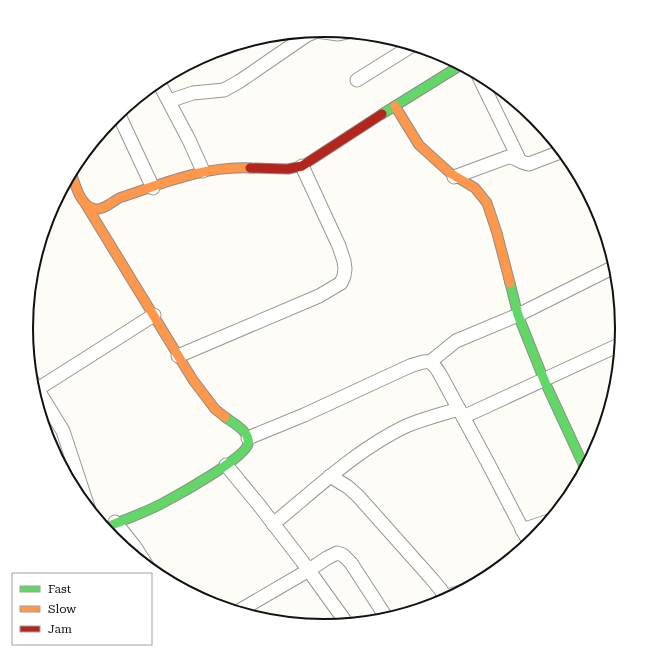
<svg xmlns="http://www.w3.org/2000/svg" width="649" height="657" viewBox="0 0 649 657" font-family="'Roboto Serif',serif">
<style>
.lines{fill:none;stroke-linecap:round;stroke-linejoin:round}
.street-casing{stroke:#979795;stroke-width:15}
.fast-casing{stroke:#8e8d8b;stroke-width:11}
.slow-casing{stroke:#8e8d8b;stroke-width:11}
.jam-casing{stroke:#8e8d8b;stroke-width:11}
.street{stroke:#fffffe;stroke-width:13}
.fast{stroke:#63d668;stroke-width:9}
.slow{stroke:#ff974d;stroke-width:9}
.jam{stroke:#b3261e;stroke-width:9}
.rim{fill:none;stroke:#111;stroke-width:2}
</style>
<rect width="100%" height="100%" fill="#fdfcf7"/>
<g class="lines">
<g class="street-casing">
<g id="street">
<polyline points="477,73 520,161"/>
<polyline points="357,80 413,45"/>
<polyline points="158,81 189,140 203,171"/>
<polyline points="169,101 193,93 224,90 240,81 307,35 317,31 338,34 348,32"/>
<polyline points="118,113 153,188"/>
<path d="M454 177 508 157C517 157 520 163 529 164L563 151"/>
<polyline points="178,356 319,296 341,283 344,276 345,269 344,261 339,246 302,166"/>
<polyline points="430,362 456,341 518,315 616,266"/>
<polyline points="31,379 63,431 89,510"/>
<polyline points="33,392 154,315"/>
<polyline points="463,417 621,344"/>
<path d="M248 438 304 415 410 366C428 360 431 358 441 376L488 463 530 544"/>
<polyline points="226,465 259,505 302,561 348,625"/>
<polyline points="330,476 348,487 358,496 431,578 441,590 446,600"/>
<polyline points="115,522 135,547 149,569"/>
<path d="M273 524C316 489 356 450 406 426 423 419 441 414 459 409"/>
<polyline points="522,530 552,520"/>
<polyline points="445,597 466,590"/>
<polyline points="237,612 309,570 327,558 337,553 343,555 351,563 388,620"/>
</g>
</g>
<g class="fast-casing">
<g id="fast">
<polyline points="382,114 461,65"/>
<polyline points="510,283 518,315 544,380 583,464 584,473"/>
<path d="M104 528C124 520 144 513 163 503 178 495 245 458 248 444 251 432 233 423 225 417"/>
</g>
</g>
<g class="slow-casing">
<g id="slow">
<polyline points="395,106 419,145 450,173 475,188 487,203 497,233 510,283"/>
<path d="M71 172C75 183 79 203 92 208 102 213 113 200 122 197 164 183 205 166 250 168"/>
<polyline points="86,205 193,380 215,409 225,417"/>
</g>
</g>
<g class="jam-casing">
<polyline id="jam" points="250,168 288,169 302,166 382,114"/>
</g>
<use href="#street" class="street"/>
<use href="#fast" class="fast"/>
<use href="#slow" class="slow"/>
<use href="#jam" class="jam"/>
</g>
<path d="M0 0H649V657H0ZM33 328a291 291 0 1 1 582 0a291 291 0 1 1-582 0Z" fill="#fff" fill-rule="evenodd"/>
<path class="rim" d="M33 328a291 291 0 1 1 582 0a291 291 0 1 1-582 0Z"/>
<rect x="12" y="573" width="140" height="72" fill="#ffffff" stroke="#a0a0a0"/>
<rect x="20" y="586" width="20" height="6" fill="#63d668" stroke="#a0a0a0"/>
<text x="48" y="593" font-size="12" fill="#111111">Fast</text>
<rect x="20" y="606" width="20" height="6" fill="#ff974d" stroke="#a0a0a0"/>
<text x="48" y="613" font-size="12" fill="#111111">Slow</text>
<rect x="20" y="626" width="20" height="6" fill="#b3261e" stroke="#a0a0a0"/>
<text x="48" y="633" font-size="12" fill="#111111">Jam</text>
</svg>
